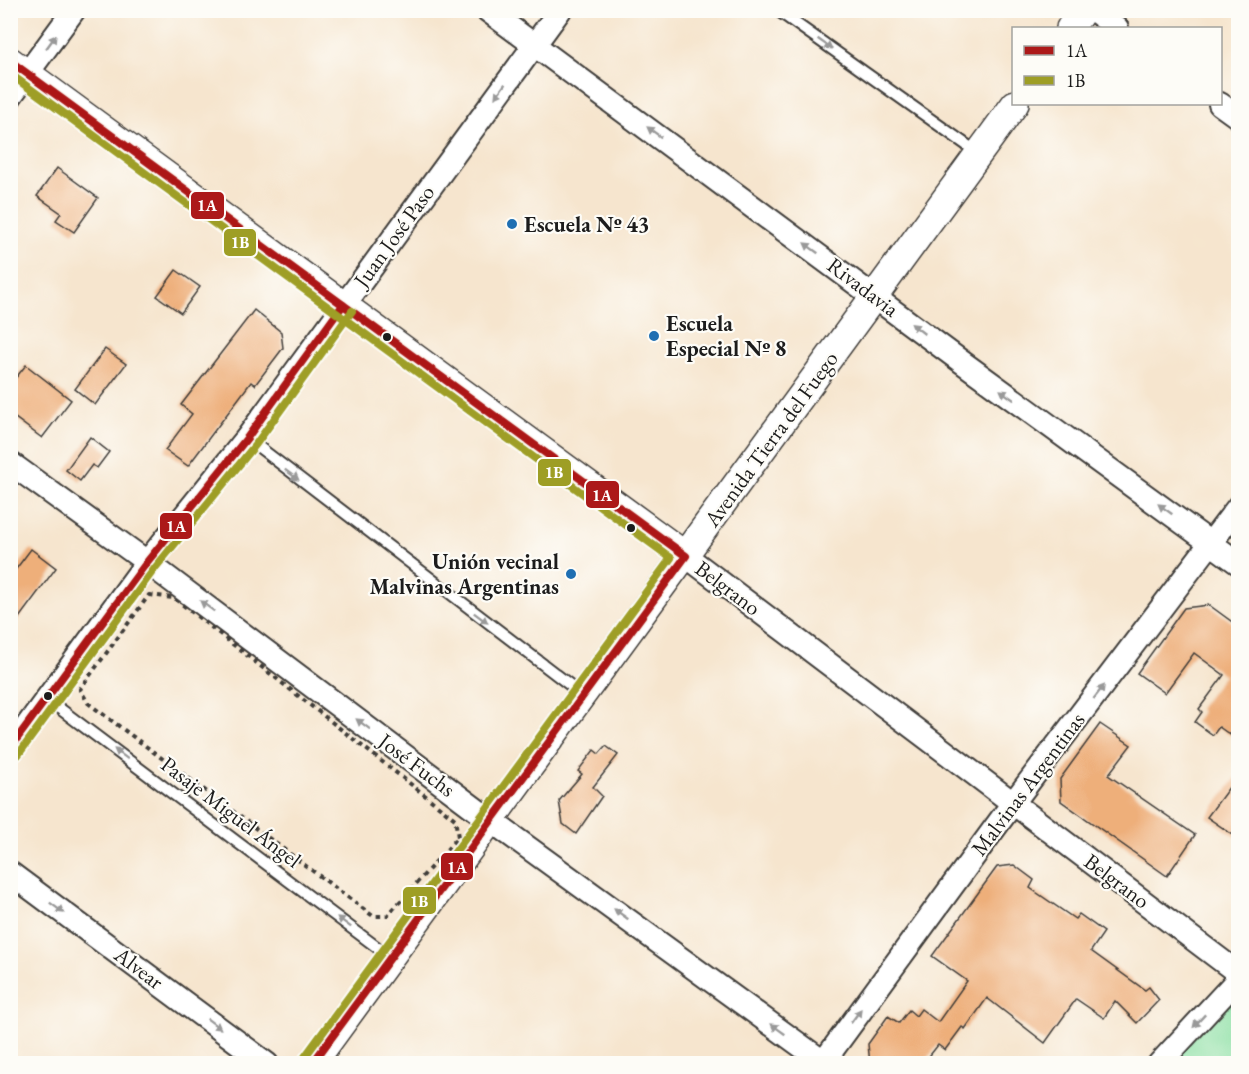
<svg xmlns="http://www.w3.org/2000/svg" width="1249" height="1074" viewBox="0 0 1249 1074" font-family="'EB Garamond',serif">
<style>
.green{fill:#88dfa2;stroke:#527e5f;stroke-width:1.5}
.building{fill:#eeaf7a}
.lines{fill:none;stroke-linecap:round;stroke-linejoin:round}
.service-casing{stroke:#3d3a37;stroke-width:14}
.minor-casing{stroke:#3d3a37;stroke-width:26}
.tertiary-casing{stroke:#3d3a37;stroke-width:30}
.path{stroke:#3d3a37;stroke-width:4;stroke-dasharray:4.5 4.5;stroke-linecap:butt}
.service{stroke:#fff;stroke-width:10}
.minor{stroke:#fff;stroke-width:22}
.tertiary{stroke:#fff;stroke-width:27}
.bus-1-casing{stroke:#fdfcf7;stroke-width:12}
.bus-2-casing{stroke:#fdfcf7;stroke-width:12}
.bus-1{stroke:#ac1919;stroke-width:8}
.bus-2{stroke:#9e9e25;stroke-width:8}
.oneway{fill:#999}
.poi-dot{fill:#1f6fb2;stroke:#fdfcf7;stroke-width:2}
.bus-dot{fill:#1c1c1c;stroke:#fdfcf7;stroke-width:2}
.labels{text-anchor:middle;dominant-baseline:central;stroke-width:4.5;stroke-linejoin:round;paint-order:stroke}
.poi-label{font-size:22px;font-weight:bold;fill:#1c1c1c;stroke:#fdfcf7;text-anchor:start}
.street-label{font-size:22px;fill:#1c1c1c;stroke:#fdfcf7}
.line-badge{stroke:#fdfcf7;stroke-width:2}
.badge-label{font-size:16px;text-anchor:middle;font-weight:bold;fill:#fff}
</style>
<rect width="100%" height="100%" fill="#fdfcf7"/>
<filter id="ink" filterUnits="userSpaceOnUse"><feTurbulence type="fractalNoise" baseFrequency=".0167" numOctaves="2"/><feDisplacementMap in="SourceGraphic" scale="12" xChannelSelector="R" yChannelSelector="G"/><feConvolveMatrix kernelMatrix="1 2 1 2 8 2 1 2 1" color-interpolation-filters="sRGB"/></filter>
<filter id="wash" filterUnits="userSpaceOnUse"><feTurbulence type="fractalNoise" baseFrequency=".008" numOctaves="4" result="noise"/><feDisplacementMap in="SourceGraphic" scale="24" xChannelSelector="R" yChannelSelector="G"/><feGaussianBlur stdDeviation="1.35" result="paint"/><feColorMatrix in="noise" values="0 0 0 0 0 0 0 0 0 0 0 0 0 0 0 0 0 1.4 0 .05"/><feComposite in="paint" operator="in"/></filter>
<g filter="url(#wash)">
<rect width="100%" height="100%" fill="#f6e5ce"/>
<polygon class="green" points="1238,979 1238,1063 1159,1063"/>
<g id="blocks">
<g class="building">
<polygon points="57,168 98,198 74,232 56,220 61,213 37,196"/>
<polygon points="176,270 200,287 181,313 157,296"/>
<polygon points="254,310 281,332 283,348 255,385 251,382 188,466 165,450 192,414 181,405"/>
<polygon points="105,349 126,364 95,405 75,389"/>
<polygon points="26,365 71,400 42,438 10,414 10,385"/>
<polygon points="90,437 109,452 97,468 92,465 80,481 66,470"/>
<polygon points="31,549 56,568 10,630 10,577"/>
<polygon points="1209,605 1239,627 1239,741 1219,727 1213,735 1195,722 1202,712 1199,709 1224,675 1194,653 1165,693 1137,673 1184,608"/>
<polygon points="1100,724 1131,745 1108,775 1195,835 1167,876 1061,801 1060,779"/>
<polygon points="606,746 618,755 593,787 602,796 576,834 563,824 559,801 582,774 578,771 594,750 599,754"/>
<polygon points="1239,774 1239,839 1207,817"/>
<polygon points="1014,865 1034,880 1030,888 1075,919 1079,914 1104,932 1091,951 1145,990 1149,987 1159,1000 1137,1023 1115,1001 1104,1018 1076,999 1045,1043 987,998 965,1029 962,1027 945,1050 938,1045 923,1064 870,1064 868,1044 888,1016 899,1023 909,1010 916,1016 921,1009 938,1022 967,981 932,956 997,867"/>
</g>
</g>
</g>
<g filter="url(#ink)">
<use href="#blocks" fill-opacity="0" stroke="#3d3a37" stroke-width="1.5"/>
<g class="lines">
<g class="service-casing">
<g id="service">
<polyline points="777,10 978,153"/>
<polyline points="247,438 583,695"/>
<polyline points="47,699 390,957"/>
</g>
</g>
<g class="minor-casing">
<g id="minor">
<polyline points="487,10 962,362 1238,563"/>
<polyline points="1093,10 1117,28"/>
<polyline points="10,97 74,10"/>
<polyline points="1220,104 1238,117"/>
<polyline points="10,463 147,562 490,820 826,1064"/>
<polyline points="686,556 1238,973"/>
<polyline points="10,749 147,562 247,438 560,10"/>
<polyline points="10,873 267,1064"/>
<polyline points="822,1064 1013,803 1238,507"/>
<polyline points="1159,1064 1238,979"/>
</g>
</g>
<g class="tertiary-casing">
<g id="tertiary">
<polyline points="1070,28 1083,10"/>
<polyline points="10,61 686,556"/>
<polyline points="312,1064 1015,104"/>
</g>
</g>
<g class="path">
<polygon points="149,595 174,598 455,819 458,837 387,916 373,916 88,703 80,689"/>
<polyline points="10,1061 14,1064"/>
</g>
<use href="#service" class="service"/>
<use href="#minor" class="minor"/>
<use href="#tertiary" class="tertiary"/>
<g class="bus-1-casing">
<g id="bus-1">
<polyline points="10,61 686,556 312,1064"/>
<polyline points="10,748 147,562 247,438 343,305"/>
</g>
</g>
<g class="bus-2-casing">
<g id="bus-2">
<polyline points="10,74 671,558 304,1058"/>
<polyline points="18,755 155,568 256,444 352,311"/>
</g>
</g>
<use href="#bus-1" class="bus-1"/>
<use href="#bus-2" class="bus-2"/>
</g>
<defs><path id="oneway-solid" d="M-6-.8H1V-3.2L6.5 0L1 3.2V.8H-6Z" transform="scale(1.5)"/></defs>
<g class="oneway">
<use href="#oneway-solid" transform="translate(51 42) rotate(-54)"/>
<use href="#oneway-solid" transform="translate(825 44) rotate(35)"/>
<use href="#oneway-solid" transform="translate(500 91) rotate(126)"/>
<use href="#oneway-solid" transform="translate(654 132) rotate(-144)"/>
<use href="#oneway-solid" transform="translate(811 248) rotate(-144)"/>
<use href="#oneway-solid" transform="translate(918 329) rotate(-142)"/>
<use href="#oneway-solid" transform="translate(1007 395) rotate(-144)"/>
<use href="#oneway-solid" transform="translate(292 475) rotate(37)"/>
<use href="#oneway-solid" transform="translate(1165 509) rotate(-144)"/>
<use href="#oneway-solid" transform="translate(207 606) rotate(-143)"/>
<use href="#oneway-solid" transform="translate(481 618) rotate(37)"/>
<use href="#oneway-solid" transform="translate(1099 692) rotate(-52)"/>
<use href="#oneway-solid" transform="translate(363 724) rotate(-143)"/>
<use href="#oneway-solid" transform="translate(121 754) rotate(-143)"/>
<use href="#oneway-solid" transform="translate(57 908) rotate(37)"/>
<use href="#oneway-solid" transform="translate(621 914) rotate(-144)"/>
<use href="#oneway-solid" transform="translate(344 922) rotate(-143)"/>
<use href="#oneway-solid" transform="translate(856 1016) rotate(-54)"/>
<use href="#oneway-solid" transform="translate(1199 1021) rotate(133)"/>
<use href="#oneway-solid" transform="translate(214 1024) rotate(37)"/>
<use href="#oneway-solid" transform="translate(778 1029) rotate(-144)"/>
</g>
</g>
<g class="poi-dot">
<circle cx="512" cy="224" r="6"/>
<circle cx="654" cy="336" r="6"/>
<circle cx="571" cy="574" r="6"/>
</g>
<g class="bus-dot">
<circle cx="387" cy="337" r="5"/>
<circle cx="631" cy="528" r="5"/>
<circle cx="48" cy="696" r="5"/>
</g>
<g class="labels">
<g class="poi-label">
<text x="524" y="224">Escuela Nº 43</text>
<text x="666" y="323">Escuela<tspan x="666" dy="25">Especial Nº 8</tspan></text>
<text x="559" y="561" text-anchor="end">Unión vecinal<tspan x="559" dy="25">Malvinas Argentinas</tspan></text>
</g>
<g class="street-label">
<text transform="translate(394 236) rotate(-54)">Juan José Paso</text>
<text transform="translate(863 287) rotate(37)">Rivadavia</text>
<text transform="translate(771 439) rotate(-54)">Avenida Tierra del Fuego</text>
<text transform="translate(728 588) rotate(37)">Belgrano</text>
<text transform="translate(417 765) rotate(37)">José Fuchs</text>
<text transform="translate(1028 784) rotate(-53)">Malvinas Argentinas</text>
<text transform="translate(231 812) rotate(37)">Pasaje Miguel Ángel</text>
<text transform="translate(1117 881) rotate(37)">Belgrano</text>
<text transform="translate(139 968) rotate(37)">Alvear</text>
</g>
</g>
<g class="line-badge">
<rect x="190" y="191" width="35" height="29" rx="6" fill="#ac1919"/>
<rect x="223" y="228" width="34" height="29" rx="6" fill="#9e9e25"/>
<rect x="537" y="458" width="35" height="29" rx="6" fill="#9e9e25"/>
<rect x="585" y="480" width="35" height="29" rx="6" fill="#ac1919"/>
<rect x="159" y="512" width="34" height="28" rx="6" fill="#ac1919"/>
<rect x="440" y="852" width="34" height="29" rx="6" fill="#ac1919"/>
<rect x="402" y="886" width="35" height="29" rx="6" fill="#9e9e25"/>
</g>
<g class="badge-label">
<text x="207" y="211">1A</text>
<text x="240" y="248">1B</text>
<text x="554" y="478">1B</text>
<text x="602" y="501">1A</text>
<text x="176" y="532">1A</text>
<text x="457" y="873">1A</text>
<text x="419" y="907">1B</text>
</g>
<rect width="1249" height="1074" fill="none" stroke="#fdfcf7" stroke-width="36"/>
<rect x="1012" y="27" width="210" height="78" fill="#fdfcf7" stroke="#a3a29f" stroke-width="1.5"/>
<rect x="1024" y="46" width="30" height="9" fill="#ac1919" stroke="#a3a29f" stroke-width="1.5"/>
<text x="1066" y="57" font-size="18" fill="#1c1c1c">1A</text>
<rect x="1024" y="76" width="30" height="9" fill="#9e9e25" stroke="#a3a29f" stroke-width="1.5"/>
<text x="1066" y="87" font-size="18" fill="#1c1c1c">1B</text>
</svg>
